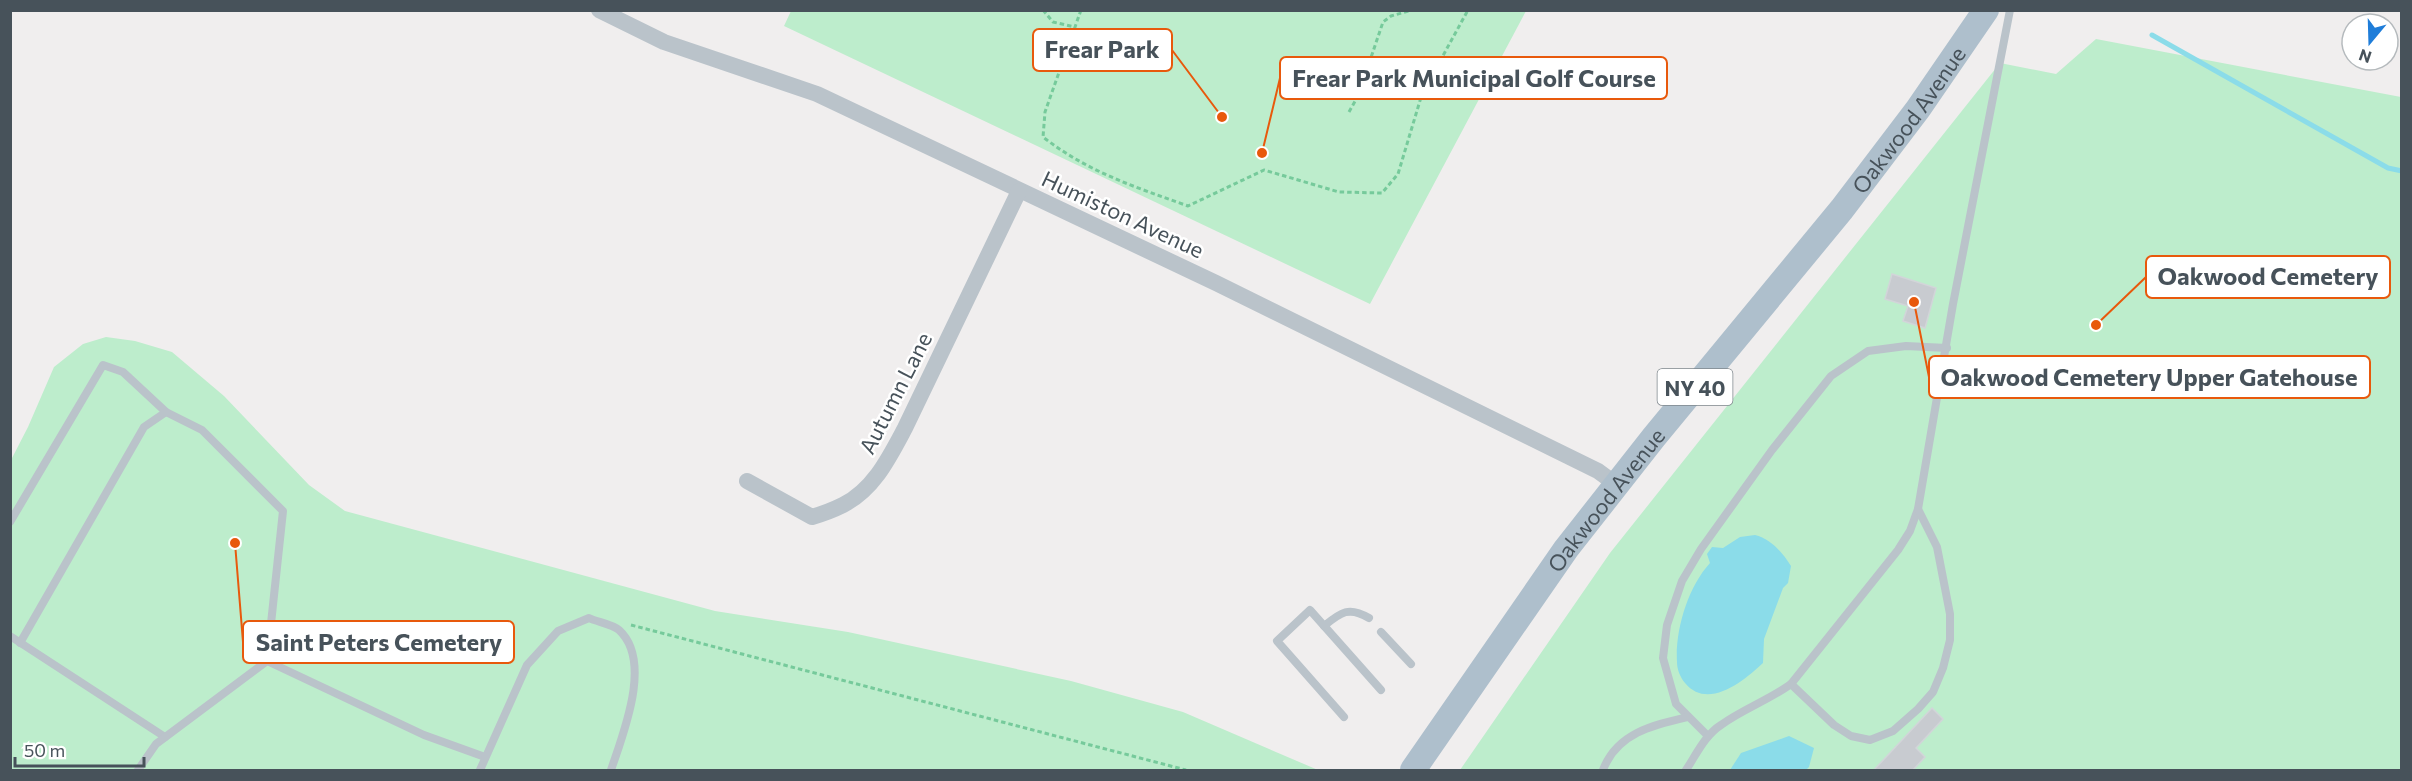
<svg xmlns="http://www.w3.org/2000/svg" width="2412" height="781" viewBox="0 0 2412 781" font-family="Commissioner,sans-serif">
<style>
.green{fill:#bdedcc}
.water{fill:#8bdce9}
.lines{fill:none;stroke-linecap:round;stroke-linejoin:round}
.stream{stroke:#8bdce9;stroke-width:5}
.building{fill:#c8cbd0;stroke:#d2d5d9;stroke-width:1.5}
.path{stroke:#76ca9b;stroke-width:3;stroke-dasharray:4.5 3;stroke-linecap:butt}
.service{stroke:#bac3ca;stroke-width:8}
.minor{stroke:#bac3ca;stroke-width:16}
.primary{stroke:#aebfcc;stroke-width:26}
.labels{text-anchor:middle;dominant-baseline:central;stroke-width:5;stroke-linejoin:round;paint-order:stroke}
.shield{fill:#fff;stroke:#7e868c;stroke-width:1.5}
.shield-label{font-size:21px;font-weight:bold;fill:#47525a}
.street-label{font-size:22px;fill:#47525a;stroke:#fff}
.leader{fill:none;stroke:#e8590c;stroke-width:2}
.callout-dot{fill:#e8590c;stroke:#fff;stroke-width:2}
.callout{fill:#fff;stroke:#e8590c;stroke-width:2}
.callout-label{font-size:24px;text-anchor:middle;font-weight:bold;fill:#47525a}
</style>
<rect width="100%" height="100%" fill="#f0eeee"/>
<g class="green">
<polygon points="791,11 791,10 1526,11 1370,304 784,26"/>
<polygon points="2096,39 2401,97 2401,770 1460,770 1610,553 2000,63 2056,74"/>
<polygon points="106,337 135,341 172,352 224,396 309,485 345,511 715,611 848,632 1071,681 1183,712 1318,770 11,770 11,460 28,427 54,367 83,344"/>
</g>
<g class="water">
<path d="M1755 535C1771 539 1782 552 1791 566L1788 583 1783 588 1764 639 1763 663C1745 680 1708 711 1685 683 1680 677 1677 669 1677 662 1675 630 1688 587 1710 563L1707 554 1712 547 1723 548 1740 537Z"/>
<polygon points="1789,736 1814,748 1809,767 1806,770 1730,770 1741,753"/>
</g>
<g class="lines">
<polyline class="stream" points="2152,35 2388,168 2402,171"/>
</g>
<g class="building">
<polygon points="1892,274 1936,288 1925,328 1903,321 1908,306 1885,299"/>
<polygon points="1932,708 1943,719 1916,748 1925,757 1912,771 1873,771"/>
</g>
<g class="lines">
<g class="path">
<polyline points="1043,10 1053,22 1075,27"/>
<path d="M1081 10 1045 112 1043 137C1088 172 1135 187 1188 206L1264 170 1339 192 1382 193 1398 174 1422 94 1468 10"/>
<polyline points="1349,112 1358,96 1383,22 1391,16 1412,10"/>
<polyline points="631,625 1186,770"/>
</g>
<g class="service">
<polyline points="10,522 103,365 123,372 166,412"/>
<path d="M1324 626C1341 612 1349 606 1369 618"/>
<polyline points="1381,632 1411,664"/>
<polyline points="10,636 165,737"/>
<polyline points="20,643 144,427 166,412 202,430 283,511 267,661"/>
<polyline points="1791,684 1898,550 1910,531 1918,509"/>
<polyline points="1344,717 1277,641 1310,610 1381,690"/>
<polyline points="1708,736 1676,704 1663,658 1667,625 1682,581 1701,549 1772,450 1831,376 1868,351 1906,346 1947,348"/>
<polyline points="138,770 156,744 267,661 424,735 485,757"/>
<path d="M480 770 527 665 558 631 589 618C597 622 612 624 619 630 653 661 623 734 611 770"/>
<path d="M1603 770C1617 733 1653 725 1688 717"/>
<path d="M1686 770C1696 755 1705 735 1721 725 1743 709 1769 700 1791 684L1834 725 1851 736 1870 740 1893 731 1918 709 1933 692 1943 668 1950 640V614L1937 547 1918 509 1953 304 2010 10"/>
</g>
<g class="minor">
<polyline points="599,10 664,42 817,94 1216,283 1598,471 1617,485"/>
<path d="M747 481 812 517C822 514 833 510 843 505 874 489 889 458 905 428L1019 191"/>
</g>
<path class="primary" id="s1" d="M1413 770 1566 549 1654 437 1842 209 1918 109 1986 10"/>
</g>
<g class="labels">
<rect class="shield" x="1657.5" y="369" width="75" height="36" rx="4.5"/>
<g class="shield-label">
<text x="1695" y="387">NY 40</text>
</g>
<g class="street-label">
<text stroke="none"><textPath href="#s1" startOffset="818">Oakwood Avenue</textPath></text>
<text transform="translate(1123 214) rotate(25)">Humiston Avenue</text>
<text transform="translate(895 393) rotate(-63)">Autumn Lane</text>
<text stroke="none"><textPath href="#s1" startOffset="332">Oakwood Avenue</textPath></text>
</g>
</g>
<path class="leader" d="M1222 117L1172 50M1262 153L1280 78M2096 325L2146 277M1914 302L1929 377M235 543L243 642"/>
<g class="callout-dot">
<circle cx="1222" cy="117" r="6"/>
<circle cx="1262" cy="153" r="6"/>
<circle cx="2096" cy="325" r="6"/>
<circle cx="1914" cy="302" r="6"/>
<circle cx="235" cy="543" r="6"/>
</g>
<g class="callout">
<rect x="1033" y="29" width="139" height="42" rx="6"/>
<rect x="1280" y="57" width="387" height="42" rx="6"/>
<rect x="2146" y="256" width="244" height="42" rx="6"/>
<rect x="1929" y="356" width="441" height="42" rx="6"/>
<rect x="243" y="621" width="271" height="42" rx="6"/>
</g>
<g class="callout-label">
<text x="1102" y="58">Frear Park</text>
<text x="1474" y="87">Frear Park Municipal Golf Course</text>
<text x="2268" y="285">Oakwood Cemetery</text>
<text x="2149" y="386">Oakwood Cemetery Upper Gatehouse</text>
<text x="379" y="651">Saint Peters Cemetery</text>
</g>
<rect width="2412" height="781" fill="none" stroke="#47525a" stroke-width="24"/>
<g transform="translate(2370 42) rotate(199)"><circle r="28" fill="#ffffff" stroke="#b5babd" stroke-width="1.5"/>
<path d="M0-4.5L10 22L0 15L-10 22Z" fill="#1f7dd9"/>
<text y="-9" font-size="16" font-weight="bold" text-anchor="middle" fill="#47525a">N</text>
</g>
<path d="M15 757v9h129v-9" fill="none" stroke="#47525a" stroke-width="3"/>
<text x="24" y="757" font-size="18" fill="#47525a" stroke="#ffffff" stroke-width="4.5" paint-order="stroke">50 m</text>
</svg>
